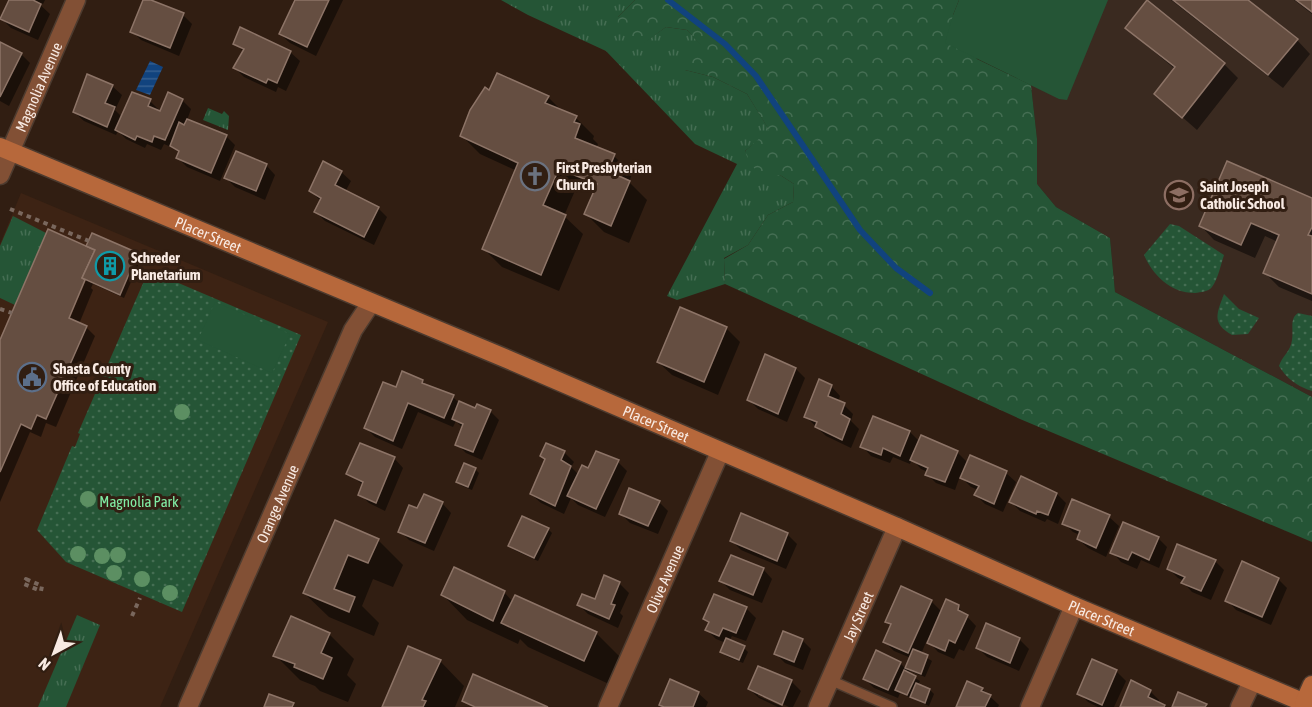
<svg xmlns="http://www.w3.org/2000/svg" width="1312" height="707" viewBox="0 0 1312 707" font-family="'Asap Condensed',sans-serif">
<style>
.built{fill:#3d2314}
.education{fill:#3a2a20}
.grass{fill:url(#grass-tufts)}
.forest{fill:url(#forest-crowns)}
.park{fill:url(#park-dots)}
.pitch{fill:#255536}
.water{fill:url(#water-rules)}
.shadow{fill:#0007;fill-rule:evenodd}
.lines{fill:none;stroke-linecap:round;stroke-linejoin:round}
.stream{stroke:#11437e;stroke-width:6}
.building{fill:#654e41;stroke:#8d7467;stroke-width:1.5}
.lane-casing{stroke:#4d3b2f;stroke-width:12}
.street-casing{stroke:#4d3b2f;stroke-width:21}
.secondary-casing{stroke:#4d3b2f;stroke-width:21}
.path{stroke:#79675d;stroke-width:4;stroke-dasharray:4.5 4.5;stroke-linecap:butt}
.lane{stroke:#825035;stroke-width:9}
.street{stroke:#825035;stroke-width:18}
.secondary{stroke:#b7683b;stroke-width:18}
.tree{fill:#5c8f62}
.labels{text-anchor:middle;dominant-baseline:central;stroke-width:6;stroke-linejoin:round;paint-order:stroke}
.street-label{font-size:15px;fill:#f8eae3;stroke:#311e12}
.poi-label{font-size:15px;font-weight:bold;fill:#f8eae3;stroke:#311e12;text-anchor:start}
.park-label{font-size:15px;fill:#80eca4;stroke:#311e12}
</style>
<defs>
<pattern id="grass-tufts" width="24" height="20" patternUnits="userSpaceOnUse" patternTransform="scale(1.5)"><rect width="24" height="20" fill="#255536"/><path d="M3 7l-1-3M5 7V3M7 7l1-3M15 17l-1-3M17 17v-4M19 17l1-3" fill="none" stroke="#456e53"/></pattern>
<pattern id="forest-crowns" width="20" height="18" patternUnits="userSpaceOnUse" patternTransform="scale(1.5)"><rect width="20" height="18" fill="#255536"/><path d="M2 6a3 3 0 1 1 6 0M12 15a3 3 0 1 1 6 0" fill="none" stroke="#456e53"/></pattern>
<pattern id="park-dots" width="8" height="8" patternUnits="userSpaceOnUse" patternTransform="scale(1.5)"><rect width="8" height="8" fill="#255536"/><path d="M2 2h.1M6 6h.1" fill="none" stroke="#456e53" stroke-width="1.8" stroke-linecap="round"/></pattern>
<pattern id="water-rules" width="6" height="5" patternUnits="userSpaceOnUse" patternTransform="scale(1.5)"><rect width="6" height="5" fill="#11437e"/><path d="M0 2.5h6" fill="none" stroke="#345e90"/></pattern>
</defs>
<rect width="100%" height="100%" fill="#311e12"/>
<polygon class="built" points="21,193 328,322 160,707 0,707 0,244"/>
<polygon class="education" points="959,0 1312,0 1312,397 1115,292 1110,238 1056,207 1037,184 1037,139 1031,85"/>
<g class="grass">
<polygon points="501,0 635,0 618,17 639,46 666,27 687,30 704,48 685,70 713,77 747,94 770,131 745,151 761,175 780,175 794,184 793,202 768,215 748,245 724,258 725,284 677,300 667,296 737,164 695,144 606,51 528,15"/>
<polygon points="208,108 222,114 224,111 229,116 228,130 203,120"/>
<polygon points="13,216 46,233 15,305 0,298 0,246"/>
<polygon points="77,615 100,625 66,707 38,707"/>
</g>
<polygon class="forest" points="635,0 959,0 953,15 977,59 1031,85 1037,139 1037,184 1056,207 1110,238 1115,292 1312,397 1312,542 1020,419 725,284 724,259 748,245 768,215 793,202 794,184 780,175 761,176 749,162 745,151 769,130 747,94 713,77 685,70 684,53 703,48 687,30 666,27 639,47 617,30 618,17"/>
<g class="park">
<path d="M1170 224 1179 226 1224 255C1221 264 1218 279 1212 287 1208 292 1201 292 1195 293 1170 293 1153 275 1144 255Z"/>
<polygon points="155,273 301,335 182,612 66,562 37,530 72,446 75,447 80,434 78,433 147,274 153,276"/>
<path d="M1224 294 1239 309 1259 318 1248 334 1232 335C1211 323 1217 313 1224 294Z"/>
<path d="M1298 313 1312 316V391C1298 387 1286 378 1279 366 1282 356 1291 351 1292 340 1294 330 1289 319 1298 313Z"/>
</g>
<g class="pitch">
<polygon points="959,0 1108,0 1067,100 1059,99 945,43 953,15"/>
<polygon points="215,302 290,334 272,373 198,340"/>
</g>
<polygon class="water" points="150,61 163,67 150,95 136,90"/>
<g class="shadow">
<polygon points="10,0 45,0 43,4 36,1 50,14 38,40 11,28 2,19"/>
<polygon points="145,0 183,15 192,24 179,56 141,40 132,31"/>
<polygon points="297,0 343,0 316,56 290,43 280,34"/>
<polygon points="1171,0 1246,0 1297,40 1310,54 1283,88"/>
<polygon points="1294,0 1312,0 1312,14"/>
<polygon points="1147,2 1224,64 1238,78 1197,130 1156,94 1175,69 1141,41 1127,28"/>
<polygon points="0,43 21,54 30,63 9,106 0,101"/>
<polygon points="235,43 290,52 300,61 286,91 278,87 276,92 244,77 235,68 244,52"/>
<polygon points="112,86 122,95 115,110 122,117 150,101 161,112 182,100 191,109 187,120 226,136 235,145 220,181 187,167 178,158 180,153 176,149 164,144 161,150 147,144 145,148 126,139 118,131 116,135 84,121 74,112"/>
<polygon points="490,92 548,97 563,112 576,118 594,136 593,139 598,144 596,148 614,156 632,174 629,182 647,200 629,243 604,232 586,214 595,193 577,186 564,216 583,234 559,291 502,267 484,249 517,171 480,154 462,136"/>
<polygon points="266,165 275,175 265,200 235,187 226,178"/>
<polygon points="341,172 351,181 345,192 378,208 387,217 374,245 325,221 316,212 321,201 310,191"/>
<polygon points="1312,200 1312,301 1279,287 1265,273 1278,242 1265,236 1255,258 1214,240 1201,226"/>
<path d="M87 248 137 255 141 259 124 298 93 284 91 288 93 290 79 324 86 327 95 336 56 427 46 423 41 437 30 432 0 502V343ZM84 278 86 280 67 325 64 324Z"/>
<polygon points="726,328 740,342 718,395 672,375 658,362"/>
<polygon points="766,356 796,369 805,378 787,422 758,409 748,399"/>
<polygon points="422,381 428,387 453,397 460,404 476,410 490,411 499,420 482,460 466,453 457,444 463,428 456,421 453,427 418,412 402,449 375,437 366,428 397,389"/>
<polygon points="831,386 840,396 838,402 844,405 853,414 851,421 859,429 851,448 826,436 805,416"/>
<polygon points="874,418 910,432 920,442 957,452 968,463 1006,473 1016,482 1003,512 985,504 976,495 978,490 971,487 960,476 955,490 936,483 927,474 928,472 921,469 912,459 910,464 893,457 890,463 871,456 862,446"/>
<polygon points="564,452 574,462 571,467 579,475 618,462 627,471 605,517 578,505 571,498 564,514 541,503 531,494 546,460"/>
<polygon points="394,458 403,468 385,511 369,503 360,494 363,485 348,473"/>
<polygon points="475,469 479,473 472,490 462,486 457,482"/>
<polygon points="1021,478 1057,494 1066,503 1058,524 1047,519 1045,522 1020,511 1011,502"/>
<polygon points="1073,501 1109,517 1119,526 1106,557 1088,548 1078,539 1080,535 1073,532 1064,523"/>
<polygon points="659,502 668,511 658,534 630,523 621,514"/>
<polygon points="442,503 451,513 434,551 409,540 400,531"/>
<polygon points="336,522 378,540 403,565 393,587 373,579 362,606 379,623 374,636 329,617 304,593"/>
<polygon points="548,529 552,533 538,561 514,550 510,546"/>
<polygon points="787,534 797,544 786,569 741,550 731,540"/>
<polygon points="1158,538 1167,547 1159,568 1141,560 1137,569 1121,562 1112,552"/>
<polygon points="1215,561 1224,570 1211,600 1192,592 1183,582 1184,581 1178,578 1169,569"/>
<polygon points="763,569 772,579 762,603 730,590 721,581"/>
<polygon points="1278,579 1287,588 1271,625 1236,610 1227,600"/>
<polygon points="619,583 629,593 620,613 623,616 618,628 588,614 579,605 596,601"/>
<polygon points="504,592 513,602 516,597 596,633 621,658 609,684 528,647 520,639 518,644 467,620 443,595"/>
<polygon points="715,596 746,608 756,618 746,641 732,636 729,641 744,648 748,652 743,663 726,656 722,652 726,643 716,639 707,630 710,623 705,619"/>
<polygon points="931,601 942,612 958,607 976,626 964,651 959,649 954,659 938,652 927,640 921,654 932,661 925,677 910,671 908,674 920,681 918,685 930,690 934,694 929,706 900,693 898,698 874,688 865,679 900,663 906,669 911,658 894,651 885,642 892,626 887,622"/>
<polygon points="987,625 1020,640 1029,649 1019,671 987,657 978,648"/>
<polygon points="329,634 354,659 347,675 356,684 348,702 320,691 315,686 300,680 275,655"/>
<polygon points="802,640 811,649 803,670 785,663 776,654"/>
<polygon points="440,661 464,686 455,707 384,707"/>
<polygon points="1092,661 1116,671 1126,681 1114,707 1098,707 1088,702 1079,693"/>
<polygon points="791,681 801,691 793,707 789,707 758,692 758,696 783,707 778,707 759,698 749,689"/>
<polygon points="982,689 999,705 998,707 958,707"/>
<polygon points="1150,691 1159,700 1158,703 1165,707 1122,707"/>
<polygon points="698,693 708,702 706,707 663,707 660,704"/>
</g>
<g class="lines">
<polyline class="stream" points="668,0 725,44 756,76 860,230 896,268 930,293"/>
</g>
<g class="building">
<polygon points="9,0 33,0 41,4 29,32 0,19"/>
<polygon points="143,0 151,0 184,13 170,48 130,32"/>
<polygon points="295,0 329,0 307,47 279,34"/>
<polygon points="1147,0 1225,63 1182,118 1154,94 1175,67 1125,28"/>
<polygon points="1173,0 1248,0 1298,39 1268,75"/>
<polygon points="1296,0 1312,0 1312,12"/>
<polygon points="240,27 291,51 277,83 268,79 266,83 233,68 244,49 233,44"/>
<polygon points="0,42 22,53 0,97"/>
<polygon points="497,73 549,96 545,103 577,116 574,122 580,124 575,138 615,154 608,171 630,181 611,226 584,214 597,184 559,169 543,205 566,215 541,275 482,249 518,163 460,136 470,110 485,87 489,90"/>
<polygon points="87,74 113,85 105,103 115,107 107,127 73,112"/>
<polygon points="132,92 151,99 148,106 160,111 168,92 183,99 165,140 154,136 152,142 137,136 135,140 115,130"/>
<polygon points="187,119 227,135 211,173 176,158 179,151 170,146 179,122 184,125"/>
<polygon points="236,151 267,164 256,191 224,178"/>
<polygon points="323,161 342,171 335,185 379,207 364,237 314,212 321,198 309,191"/>
<polygon points="1227,161 1312,198 1312,227 1308,235 1312,236 1312,294 1263,273 1279,235 1251,223 1241,245 1199,226"/>
<polygon points="48,229 95,250 82,278 85,280 69,318 87,326 46,419 37,415 31,429 21,424 0,472 0,340"/>
<polygon points="92,233 138,253 120,295 82,278 95,250 86,246"/>
<polygon points="680,307 727,327 704,382 657,362"/>
<polygon points="765,354 796,368 778,414 747,400"/>
<polygon points="402,371 423,380 422,383 454,395 444,418 408,403 393,441 364,428 383,382 396,387"/>
<polygon points="819,379 832,385 828,396 845,403 841,414 850,419 842,440 815,427 817,422 804,417"/>
<polygon points="459,401 475,408 477,404 491,410 473,452 455,445 463,424 452,419"/>
<polygon points="873,416 910,431 900,456 883,448 881,455 860,447"/>
<polygon points="921,435 958,451 945,482 925,475 928,468 910,460"/>
<polygon points="360,443 395,457 376,503 358,495 363,482 346,474"/>
<polygon points="546,443 565,451 561,460 571,466 555,506 530,494 545,459 540,456"/>
<polygon points="596,451 619,460 596,509 567,496 582,465 588,468"/>
<polygon points="970,455 1007,471 994,504 974,495 979,486 960,478"/>
<polygon points="464,463 476,468 468,487 456,482"/>
<polygon points="1021,476 1057,493 1048,515 1037,511 1036,514 1009,502"/>
<polygon points="629,488 660,501 648,526 619,514"/>
<polygon points="424,494 443,502 425,543 398,532 409,505 417,508"/>
<polygon points="1072,499 1110,515 1096,548 1077,539 1080,531 1062,524"/>
<polygon points="741,513 788,533 777,561 730,541"/>
<polygon points="522,516 549,528 534,558 508,546"/>
<polygon points="335,520 379,539 368,563 348,555 334,589 355,597 349,612 303,593"/>
<polygon points="1123,522 1159,537 1149,560 1132,552 1128,560 1110,553"/>
<polygon points="1177,544 1216,560 1201,591 1181,583 1185,577 1167,569"/>
<polygon points="731,555 764,568 753,595 719,581"/>
<polygon points="1242,561 1279,578 1262,617 1225,601"/>
<polygon points="454,567 505,591 493,621 441,595"/>
<polygon points="604,575 620,582 611,604 615,605 609,619 577,605 582,594 595,599"/>
<polygon points="901,586 932,600 908,653 883,642 891,624 885,622"/>
<polygon points="714,594 747,607 736,633 723,628 719,636 705,630 709,622 703,619"/>
<polygon points="515,595 597,632 584,661 501,623"/>
<polygon points="946,599 959,605 958,610 968,615 955,643 949,640 945,651 927,643"/>
<polygon points="291,616 330,633 321,653 332,658 323,679 294,667 295,664 273,656"/>
<polygon points="986,623 1020,638 1010,663 976,648"/>
<polygon points="783,631 803,639 794,662 774,654"/>
<polygon points="726,638 745,646 739,660 720,652"/>
<polygon points="408,646 441,660 422,700 426,701 423,707 382,707"/>
<polygon points="913,649 928,655 921,674 905,668"/>
<polygon points="876,650 901,662 888,690 863,679"/>
<polygon points="1092,659 1117,670 1102,705 1077,694"/>
<polygon points="758,666 792,680 782,705 748,689"/>
<polygon points="904,670 916,676 907,695 895,690"/>
<polygon points="473,674 548,707 475,707 462,701"/>
<polygon points="670,679 699,692 693,707 664,707 659,705"/>
<polygon points="1131,680 1151,690 1148,697 1165,705 1164,707 1120,707"/>
<polygon points="967,681 983,688 981,691 991,695 985,707 956,707"/>
<polygon points="916,683 930,689 925,703 910,697"/>
<polygon points="1178,692 1207,704 1205,707 1172,707"/>
<polygon points="269,694 294,703 292,707 264,707"/>
</g>
<g class="lines">
<g class="lane-casing">
<polyline id="lane" points="830,680 892,707"/>
</g>
<g class="street-casing">
<g id="street">
<path id="s1" d="M0 175 76 0"/>
<path id="s2" d="M188 707 353 330 371 303"/>
<path id="s3" d="M608 707 720 452"/>
<path id="s4" d="M818 707 897 527"/>
<polyline points="1030,707 1074,606"/>
<polyline points="1240,707 1252,682"/>
</g>
</g>
<g class="secondary-casing">
<g id="secondary">
<path id="s5" d="M0 147 507 359 897 527 1074 606 1312 706"/>
<polyline points="1304,703 1312,685"/>
</g>
</g>
<g class="path">
<polyline points="10,209 89,241"/>
<polyline points="0,309 12,313"/>
<polygon points="26,579 42,586 41,591 24,584"/>
<polyline points="132,616 140,598"/>
</g>
<use href="#lane" class="lane"/>
<use href="#street" class="street"/>
<use href="#secondary" class="secondary"/>
</g>
<g class="tree">
<circle cx="182" cy="412" r="8"/>
<circle cx="88" cy="499" r="8"/>
<circle cx="78" cy="554" r="8"/>
<circle cx="118" cy="555" r="8"/>
<circle cx="102" cy="556" r="8"/>
<circle cx="114" cy="573" r="8"/>
<circle cx="142" cy="579" r="8"/>
<circle cx="170" cy="593" r="8"/>
</g>
<defs>
<g id="church-ring" transform="scale(1.5)"><circle r="9.5" fill="#311e12" stroke="#6b7280" stroke-width="1.5"/><path d="M-1.2-6h2.4v3.5h3.3v2.4h-3.3V6h-2.4V-.1h-3.3v-2.4h3.3Z" fill="#6b7280"/></g>
<g id="school-ring" transform="scale(1.5)"><circle r="9.5" fill="#311e12" stroke="#8d6e63" stroke-width="1.5"/><path d="M0-5L7-2L0 1L-7-2ZM-4 1L0 2.5L4 1V4Q0 6-4 4Z" fill="#8d6e63"/></g>
<g id="building-ring" transform="scale(1.5)"><circle r="9.5" fill="#311e12" stroke="#0f9aa8" stroke-width="1.5"/><path d="M-4-6H4V6H1V3H-1V6H-4ZM-2.5-4.3h1.7v1.8h-1.7ZM.8-4.3h1.7v1.8H.8ZM-2.5-1h1.7V.8h-1.7ZM.8-1h1.7V.8H.8Z" fill="#0f9aa8"/></g>
<g id="civic-ring" transform="scale(1.5)"><circle r="9.5" fill="#311e12" stroke="#5c6f8a" stroke-width="1.5"/><path d="M-.6-6.5H3V-4.5H.6V-3L4-1V1h2V6H-6V1h2V-1L-.6-3ZM-1.2 2.5V6h2.4V2.5Z" fill="#5c6f8a"/></g>
</defs>
<g fill-rule="evenodd">
<use href="#church-ring" x="535" y="176"/>
<use href="#school-ring" x="1179" y="195"/>
<use href="#building-ring" x="110" y="266"/>
<use href="#civic-ring" x="32" y="377"/>
</g>
<g class="labels">
<g class="street-label">
<text stroke="none"><textPath href="#s1" startOffset="96">Magnolia Avenue</textPath></text>
<text stroke="none"><textPath href="#s5" startOffset="226">Placer Street</textPath></text>
<text stroke="none"><textPath href="#s5" startOffset="712">Placer Street</textPath></text>
<text stroke="none"><textPath href="#s2" startOffset="222">Orange Avenue</textPath></text>
<text stroke="none"><textPath href="#s3" startOffset="140">Olive Avenue</textPath></text>
<text stroke="none"><textPath href="#s4" startOffset="99">Jay Street</textPath></text>
<text stroke="none"><textPath href="#s5" startOffset="1198">Placer Street</textPath></text>
</g>
<g class="poi-label">
<text x="556" y="167">First Presbyterian<tspan x="556" dy="17">Church</tspan></text>
<text x="1200" y="186">Saint Joseph<tspan x="1200" dy="17">Catholic School</tspan></text>
<text x="131" y="257">Schreder<tspan x="131" dy="17">Planetarium</tspan></text>
<text x="53" y="368">Shasta County<tspan x="53" dy="17">Office of Education</tspan></text>
</g>
<g class="park-label">
<text x="139" y="501">Magnolia Park</text>
</g>
</g>
<g transform="translate(54 653) rotate(221)" stroke="#311e12" stroke-width="4.5" paint-order="stroke">
<path d="M0-4.5L10 22L0 15L-10 22Z" fill="#f8eae3"/>
<text y="-9" font-size="16" font-weight="bold" text-anchor="middle" fill="#f8eae3">N</text>
</g>
</svg>
